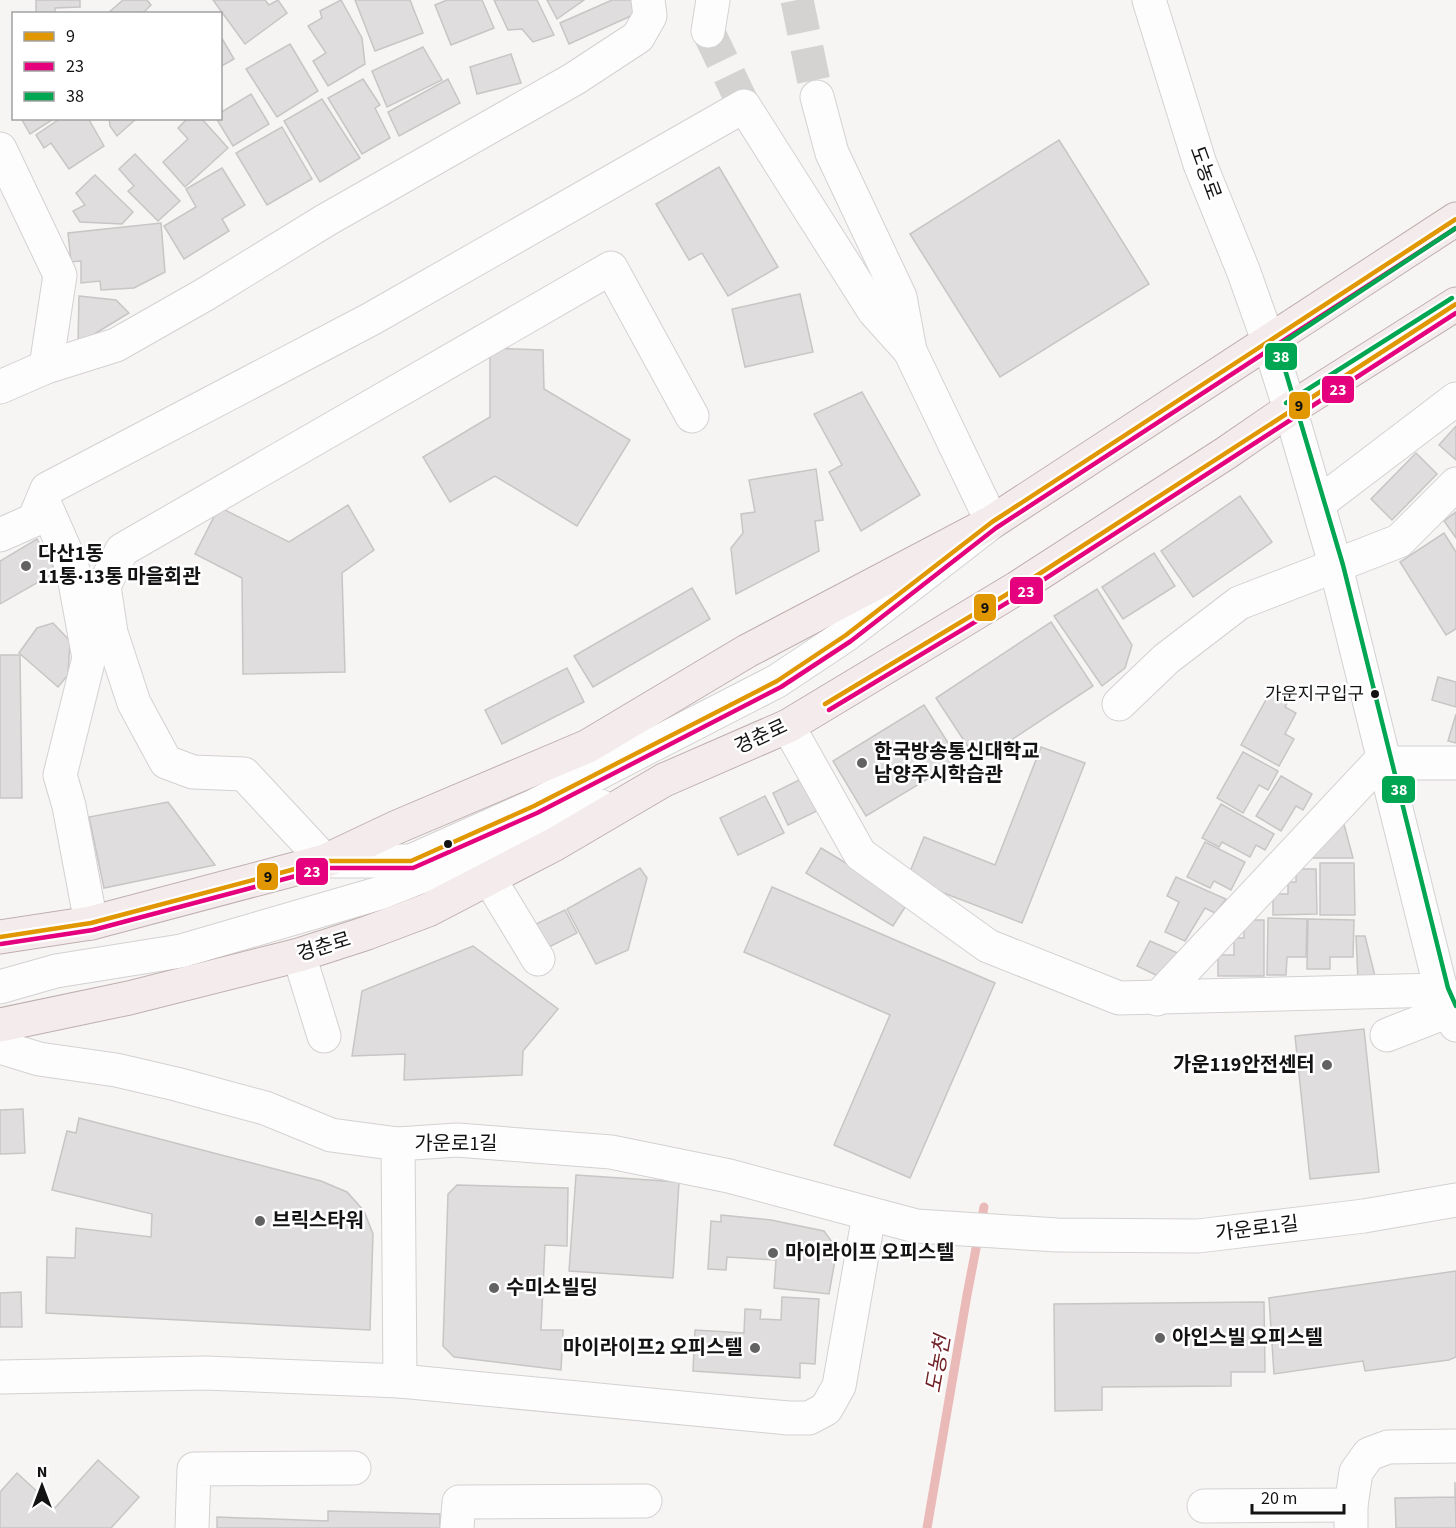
<svg xmlns="http://www.w3.org/2000/svg" width="1456" height="1528" viewBox="0 0 1456 1528" font-family="'Source Sans 3','Noto Sans KR',sans-serif">
<style>
.lines{fill:none;stroke-linecap:round;stroke-linejoin:round}
.stream{stroke:#eabab8;stroke-width:9}
.building{fill:#dfdddd;stroke:#c8c5c5;stroke-width:1.5}
.minor-tunnel{stroke:#d5d2d2;stroke-width:33;stroke-dasharray:33 16;stroke-linecap:butt}
.minor-casing{stroke:#d3d1d1;stroke-width:35}
.major-casing{stroke:#bfafaf;stroke-width:35}
.minor{stroke:#fefdfd;stroke-width:33}
.major{stroke:#f4ecec;stroke-width:33}
.bus-1-casing{stroke:#fff;stroke-width:9}
.bus-2-casing{stroke:#fff;stroke-width:9}
.bus-3-casing{stroke:#fff;stroke-width:9}
.bus-1{stroke:#e09702;stroke-width:4.5}
.bus-2{stroke:#e5007d;stroke-width:4.5}
.bus-3{stroke:#00a651;stroke-width:4.5}
.poi-dot{fill:#636262;stroke:#fff;stroke-width:2}
.bus-dot{fill:#141313;stroke:#fff;stroke-width:2}
.labels{text-anchor:middle;dominant-baseline:central;stroke-width:5;stroke-linejoin:round;paint-order:stroke}
.bus-label{font-size:18px;fill:#141313;stroke:#fff;text-anchor:end}
.street-label{font-size:20px;fill:#141313;stroke:#fff}
.poi-label{font-size:20px;font-weight:bold;fill:#141313;stroke:#fff;text-anchor:start}
.water-label{font-size:21px;font-style:italic;fill:#712226;stroke:#fff}
.line-badge{stroke:#fff;stroke-width:2}
.badge-label{font-size:16px;text-anchor:middle;font-weight:bold;fill:#fff}
.pale-badge-label{font-size:16px;text-anchor:middle;font-weight:bold;fill:#111}
</style>
<rect width="100%" height="100%" fill="#f7f4f4"/>
<g class="lines">
<polyline class="stream" points="927,1528 967,1295 984,1207"/>
</g>
<g class="building">
<polygon points="36,0 80,0 80,7 55,8 55,14 36,14"/>
<polygon points="123,0 147,0 151,5 142,14 107,14"/>
<polygon points="213,0 265,0 269,5 278,0 287,13 245,44"/>
<polygon points="341,0 362,38 365,64 328,86 313,61 326,53 308,26 322,18 320,11"/>
<polygon points="355,0 410,0 423,33 375,51"/>
<polygon points="447,0 482,0 494,28 451,45 435,5"/>
<polygon points="494,0 537,0 554,35 533,42 522,29 508,30"/>
<polygon points="547,0 584,0 557,19"/>
<polygon points="612,0 640,0 644,10 569,44 560,23"/>
<polygon points="220,35 234,59 220,67"/>
<polygon points="290,44 318,91 277,117 246,69"/>
<polygon points="423,47 442,80 387,107 372,71"/>
<polygon points="511,54 521,83 477,94 470,67"/>
<polygon points="363,79 380,105 375,108 390,138 362,154 328,98"/>
<polygon points="448,79 460,103 399,136 388,112"/>
<polygon points="251,94 269,124 233,146 216,118 220,118 220,113"/>
<polygon points="322,99 360,158 320,182 284,121"/>
<polygon points="21,118 55,118 30,134"/>
<polygon points="61,118 88,118 104,146 69,169 51,143 44,148 36,135"/>
<polygon points="109,118 137,118 117,136 110,126"/>
<polygon points="188,118 201,118 228,148 185,187 163,162 188,139 178,128"/>
<polygon points="282,127 312,179 267,205 236,153"/>
<polygon points="1059,140 1149,284 1000,377 910,234"/>
<polygon points="135,154 180,201 158,221 128,191 134,186 119,169"/>
<polygon points="719,167 778,267 728,296 702,253 689,260 656,204"/>
<polygon points="222,168 245,205 222,219 229,231 184,259 164,226 196,207 186,189"/>
<polygon points="95,175 133,212 122,224 80,222 73,211 85,205 76,193"/>
<polygon points="161,223 165,272 134,288 101,290 100,281 81,283 81,261 71,262 68,233"/>
<polygon points="800,294 813,352 745,367 732,309"/>
<polygon points="79,296 116,300 129,313 78,344"/>
<polygon points="490,348 543,350 544,389 630,440 577,526 495,476 450,502 423,457 490,417"/>
<polygon points="862,392 920,495 861,531 829,472 842,465 814,414"/>
<polygon points="1456,426 1456,460 1439,445"/>
<polygon points="1416,453 1437,474 1392,520 1371,499"/>
<polygon points="816,469 823,520 815,521 819,551 736,594 731,548 743,533 741,514 755,512 749,480"/>
<polygon points="1240,496 1272,542 1193,597 1161,551"/>
<polygon points="348,505 374,550 342,573 345,672 243,674 242,578 195,554 219,507 289,542"/>
<polygon points="1456,512 1456,538 1444,521"/>
<polygon points="1444,533 1456,552 1456,629 1446,635 1400,562"/>
<polygon points="37,539 56,572 0,604 0,561"/>
<polygon points="1154,553 1175,586 1123,619 1102,587"/>
<polygon points="692,588 710,619 593,687 574,656"/>
<polygon points="1097,589 1132,645 1125,668 1102,686 1054,616"/>
<polygon points="1051,622 1093,686 978,762 936,698"/>
<polygon points="53,623 70,641 68,675 58,687 19,653 37,628"/>
<polygon points="0,655 20,655 22,798 0,798"/>
<polygon points="567,668 584,702 502,744 485,710"/>
<polygon points="1438,677 1456,682 1456,707 1432,700"/>
<polygon points="1272,689 1290,698 1285,707 1296,713 1285,734 1294,739 1279,766 1241,745"/>
<polygon points="924,705 959,760 866,816 833,761"/>
<polygon points="1456,714 1456,743 1448,741"/>
<polygon points="1041,747 1085,763 1022,923 907,879 924,837 995,865"/>
<polygon points="1243,752 1278,771 1268,790 1259,785 1243,813 1217,798"/>
<polygon points="807,776 823,808 788,825 773,793"/>
<polygon points="1281,776 1312,794 1303,810 1296,806 1281,831 1256,816"/>
<polygon points="765,796 784,833 738,855 720,818"/>
<polygon points="168,802 215,865 104,888 89,817"/>
<polygon points="1221,804 1274,834 1265,850 1256,845 1250,857 1222,842 1219,847 1202,838"/>
<polygon points="1342,817 1353,858 1310,858"/>
<polygon points="1205,842 1245,862 1231,890 1214,881 1210,888 1187,877"/>
<polygon points="821,848 909,901 893,926 806,873"/>
<polygon points="1320,863 1354,863 1355,915 1320,915"/>
<polygon points="640,868 647,878 628,950 596,964 567,909"/>
<polygon points="1296,869 1316,869 1317,914 1273,915 1273,894 1288,894 1288,882 1296,882"/>
<polygon points="1176,877 1226,899 1215,913 1205,908 1185,941 1165,932 1179,902 1167,896"/>
<polygon points="772,887 995,983 910,1178 834,1145 890,1015 744,952"/>
<polygon points="565,910 577,933 547,948 534,925"/>
<polygon points="1268,918 1307,919 1306,957 1287,957 1286,975 1267,975"/>
<polygon points="1308,919 1354,920 1353,957 1330,957 1330,969 1307,969"/>
<polygon points="1244,920 1264,920 1264,976 1218,976 1218,955 1234,955 1234,938 1244,938"/>
<polygon points="1356,936 1365,936 1376,980 1358,981"/>
<polygon points="1150,941 1180,954 1160,977 1137,966"/>
<polygon points="473,946 558,1009 523,1051 522,1075 404,1080 405,1054 352,1056 362,991"/>
<polygon points="1364,1029 1379,1172 1310,1179 1295,1036"/>
<polygon points="23,1109 25,1153 0,1154 0,1110"/>
<polygon points="79,1118 321,1181 347,1192 364,1211 373,1234 370,1330 46,1313 47,1257 75,1258 76,1228 151,1237 152,1214 52,1190 67,1131 76,1133"/>
<polygon points="576,1175 679,1182 673,1278 569,1271"/>
<polygon points="457,1185 568,1188 567,1246 545,1245 541,1330 563,1330 561,1370 454,1357 443,1346 448,1194"/>
<polygon points="721,1215 771,1220 824,1231 837,1249 829,1294 774,1288 776,1260 727,1257 726,1270 708,1269 711,1221 721,1222"/>
<polygon points="1456,1271 1456,1357 1449,1360 1365,1371 1363,1361 1274,1374 1269,1298"/>
<polygon points="21,1292 22,1327 0,1327 0,1293"/>
<polygon points="782,1297 819,1299 815,1364 800,1363 800,1378 693,1371 695,1330 744,1333 745,1309 761,1310 760,1319 781,1320"/>
<polygon points="1264,1302 1265,1372 1231,1372 1231,1386 1102,1387 1102,1410 1055,1411 1054,1304"/>
<polygon points="98,1460 139,1497 111,1528 0,1528 0,1492 17,1473 55,1508"/>
<polygon points="1455,1482 1456,1528 1396,1528 1395,1498 1455,1497"/>
<polygon points="328,1511 440,1514 440,1528 217,1528 217,1517 328,1521"/>
</g>
<g class="lines">
<g class="minor-tunnel">
<polyline points="797,0 817,97"/>
<polyline points="708,31 744,106"/>
</g>
<g class="minor-casing">
<g id="minor">
<polyline points="1149,0 1200,164 1243,270 1269,343 1290,409 1336,567 1441,990 1456,1025"/>
<polyline points="708,31 713,0"/>
<polyline points="0,149 60,275 46,367"/>
<polyline points="0,387 46,367 116,345 204,295 326,220 574,79 638,37 650,16 648,0"/>
<polyline points="692,416 611,268 122,550 104,586 111,633 134,703 166,762 193,772 244,774 325,861 411,861 534,806 777,681 846,635 992,522 910,351 900,297 832,153 817,97"/>
<polyline points="43,500 72,566 89,658 60,775 69,806 91,923"/>
<polyline points="1318,504 1456,399"/>
<polyline points="0,535 34,520 47,489 371,319 744,106 874,311 910,351"/>
<polyline points="1119,704 1166,659 1239,603 1399,541 1456,484"/>
<polyline points="788,726 860,854 988,946 1119,998 1441,990"/>
<polyline points="1386,763 1456,763"/>
<polyline points="489,878 538,959"/>
<polyline points="299,955 324,1036"/>
<polyline points="0,987 56,971 181,951 380,893 600,806"/>
<polyline points="1157,999 1384,757"/>
<polyline points="1387,1035 1456,1008"/>
<polyline points="0,1047 39,1059 116,1070 176,1084 265,1108 331,1135 398,1144 457,1140 611,1152 729,1176 916,1226 1057,1235 1198,1236 1364,1216 1456,1200"/>
<polyline points="0,1377 205,1373 400,1381 398,1144"/>
<polyline points="400,1381 788,1418 809,1418 826,1409 839,1386 869,1215"/>
<polyline points="1204,1506 1351,1505"/>
<polyline points="192,1528 194,1469 354,1468"/>
<polyline points="457,1528 459,1502 645,1501"/>
<polyline points="1351,1528 1351,1505 1356,1472 1369,1454 1388,1447 1456,1446"/>
</g>
</g>
<g class="major-casing">
<g id="major">
<polyline points="0,937 91,923 325,861 397,827 588,746 747,651 992,522 1456,219"/>
<polyline points="0,1025 129,998 299,955 367,933 428,910 555,844 664,780 788,726 1017,588 1226,453 1290,409 1456,304"/>
</g>
</g>
<use href="#minor" class="minor"/>
<use href="#major" class="major"/>
<g class="bus-1-casing">
<g id="bus-1">
<polyline points="825,704 1019,587 1456,304"/>
<polyline points="0,937 91,923 325,861 411,861 534,806 777,681 846,635 992,522 1456,219"/>
</g>
</g>
<g class="bus-2-casing">
<g id="bus-2">
<polyline points="829,710 1023,593 1456,313"/>
<polyline points="1,944 93,930 326,868 413,868 537,813 781,687 851,641 996,528 1456,228"/>
</g>
</g>
<g class="bus-3-casing">
<g id="bus-3">
<polyline points="1456,228 1278,346 1343,565 1448,988 1456,1006"/>
<polyline points="1286,403 1452,298"/>
</g>
</g>
<use href="#bus-1" class="bus-1"/>
<use href="#bus-2" class="bus-2"/>
<use href="#bus-3" class="bus-3"/>
</g>
<g class="poi-dot">
<circle cx="26" cy="566" r="6"/>
<circle cx="862" cy="763" r="6"/>
<circle cx="1327" cy="1065" r="6"/>
<circle cx="260" cy="1221" r="6"/>
<circle cx="773" cy="1253" r="6"/>
<circle cx="494" cy="1288" r="6"/>
<circle cx="1160" cy="1338" r="6"/>
<circle cx="755" cy="1348" r="6"/>
</g>
<g class="bus-dot">
<circle cx="1375" cy="694" r="5"/>
<circle cx="448" cy="844" r="5"/>
</g>
<g class="labels">
<g class="bus-label">
<text x="1364" y="694">가운지구입구</text>
</g>
<g class="street-label">
<text transform="translate(1205 173) rotate(70)">도농로</text>
<text transform="translate(761 737) rotate(-25)">경춘로</text>
<text transform="translate(324 947) rotate(-17)">경춘로</text>
<text x="456" y="1144">가운로1길</text>
<text transform="translate(1257 1229) rotate(-7)">가운로1길</text>
</g>
<g class="poi-label">
<text x="38" y="554">다산1동<tspan x="38" dy="23">11통·13통 마을회관</tspan></text>
<text x="874" y="752">한국방송통신대학교<tspan x="874" dy="23">남양주시학습관</tspan></text>
<text x="1315" y="1065" text-anchor="end">가운119안전센터</text>
<text x="272" y="1221">브릭스타워</text>
<text x="785" y="1253">마이라이프 오피스텔</text>
<text x="506" y="1288">수미소빌딩</text>
<text x="1172" y="1338">아인스빌 오피스텔</text>
<text x="743" y="1348" text-anchor="end">마이라이프2 오피스텔</text>
</g>
<g class="water-label">
<text transform="translate(938 1364) rotate(-80)">도농천</text>
</g>
</g>
<g class="line-badge">
<rect x="1264" y="342" width="34" height="29" rx="6" fill="#00a651"/>
<rect x="1321" y="375" width="34" height="29" rx="6" fill="#e5007d"/>
<rect x="1288" y="391" width="23" height="29" rx="6" fill="#e09702"/>
<rect x="1009" y="576" width="35" height="29" rx="6" fill="#e5007d"/>
<rect x="973" y="593" width="24" height="29" rx="6" fill="#e09702"/>
<rect x="1381" y="775" width="35" height="29" rx="6" fill="#00a651"/>
<rect x="295" y="857" width="34" height="29" rx="6" fill="#e5007d"/>
<rect x="256" y="862" width="23" height="29" rx="6" fill="#e09702"/>
</g>
<g class="badge-label">
<text x="1281" y="362">38</text>
<text x="1338" y="395">23</text>
<text x="1026" y="597">23</text>
<text x="1399" y="795">38</text>
<text x="312" y="877">23</text>
</g>
<g class="pale-badge-label">
<text x="1299" y="411">9</text>
<text x="985" y="613">9</text>
<text x="268" y="882">9</text>
</g>
<rect x="12" y="12" width="210" height="108" fill="#ffffff" stroke="#a1a1a1" stroke-width="1.5"/>
<rect x="24" y="32" width="30" height="9" fill="#e09702" stroke="#a1a1a1" stroke-width="1.5"/>
<text x="66" y="42" font-size="18" fill="#141313">9</text>
<rect x="24" y="62" width="30" height="9" fill="#e5007d" stroke="#a1a1a1" stroke-width="1.5"/>
<text x="66" y="72" font-size="18" fill="#141313">23</text>
<rect x="24" y="92" width="30" height="9" fill="#00a651" stroke="#a1a1a1" stroke-width="1.5"/>
<text x="66" y="102" font-size="18" fill="#141313">38</text>
<g transform="translate(42 1486)" stroke="#ffffff" stroke-width="4.5" paint-order="stroke">
<path d="M0-4.5L10 22L0 15L-10 22Z" fill="#141313"/>
<text y="-9" font-size="16" font-weight="bold" text-anchor="middle" fill="#141313">N</text>
</g>
<path d="M1252 1504v9h92v-9" fill="none" stroke="#141313" stroke-width="3"/>
<text x="1261" y="1504" font-size="18" fill="#141313" stroke="#ffffff" stroke-width="4.5" paint-order="stroke">20 m</text>
</svg>
